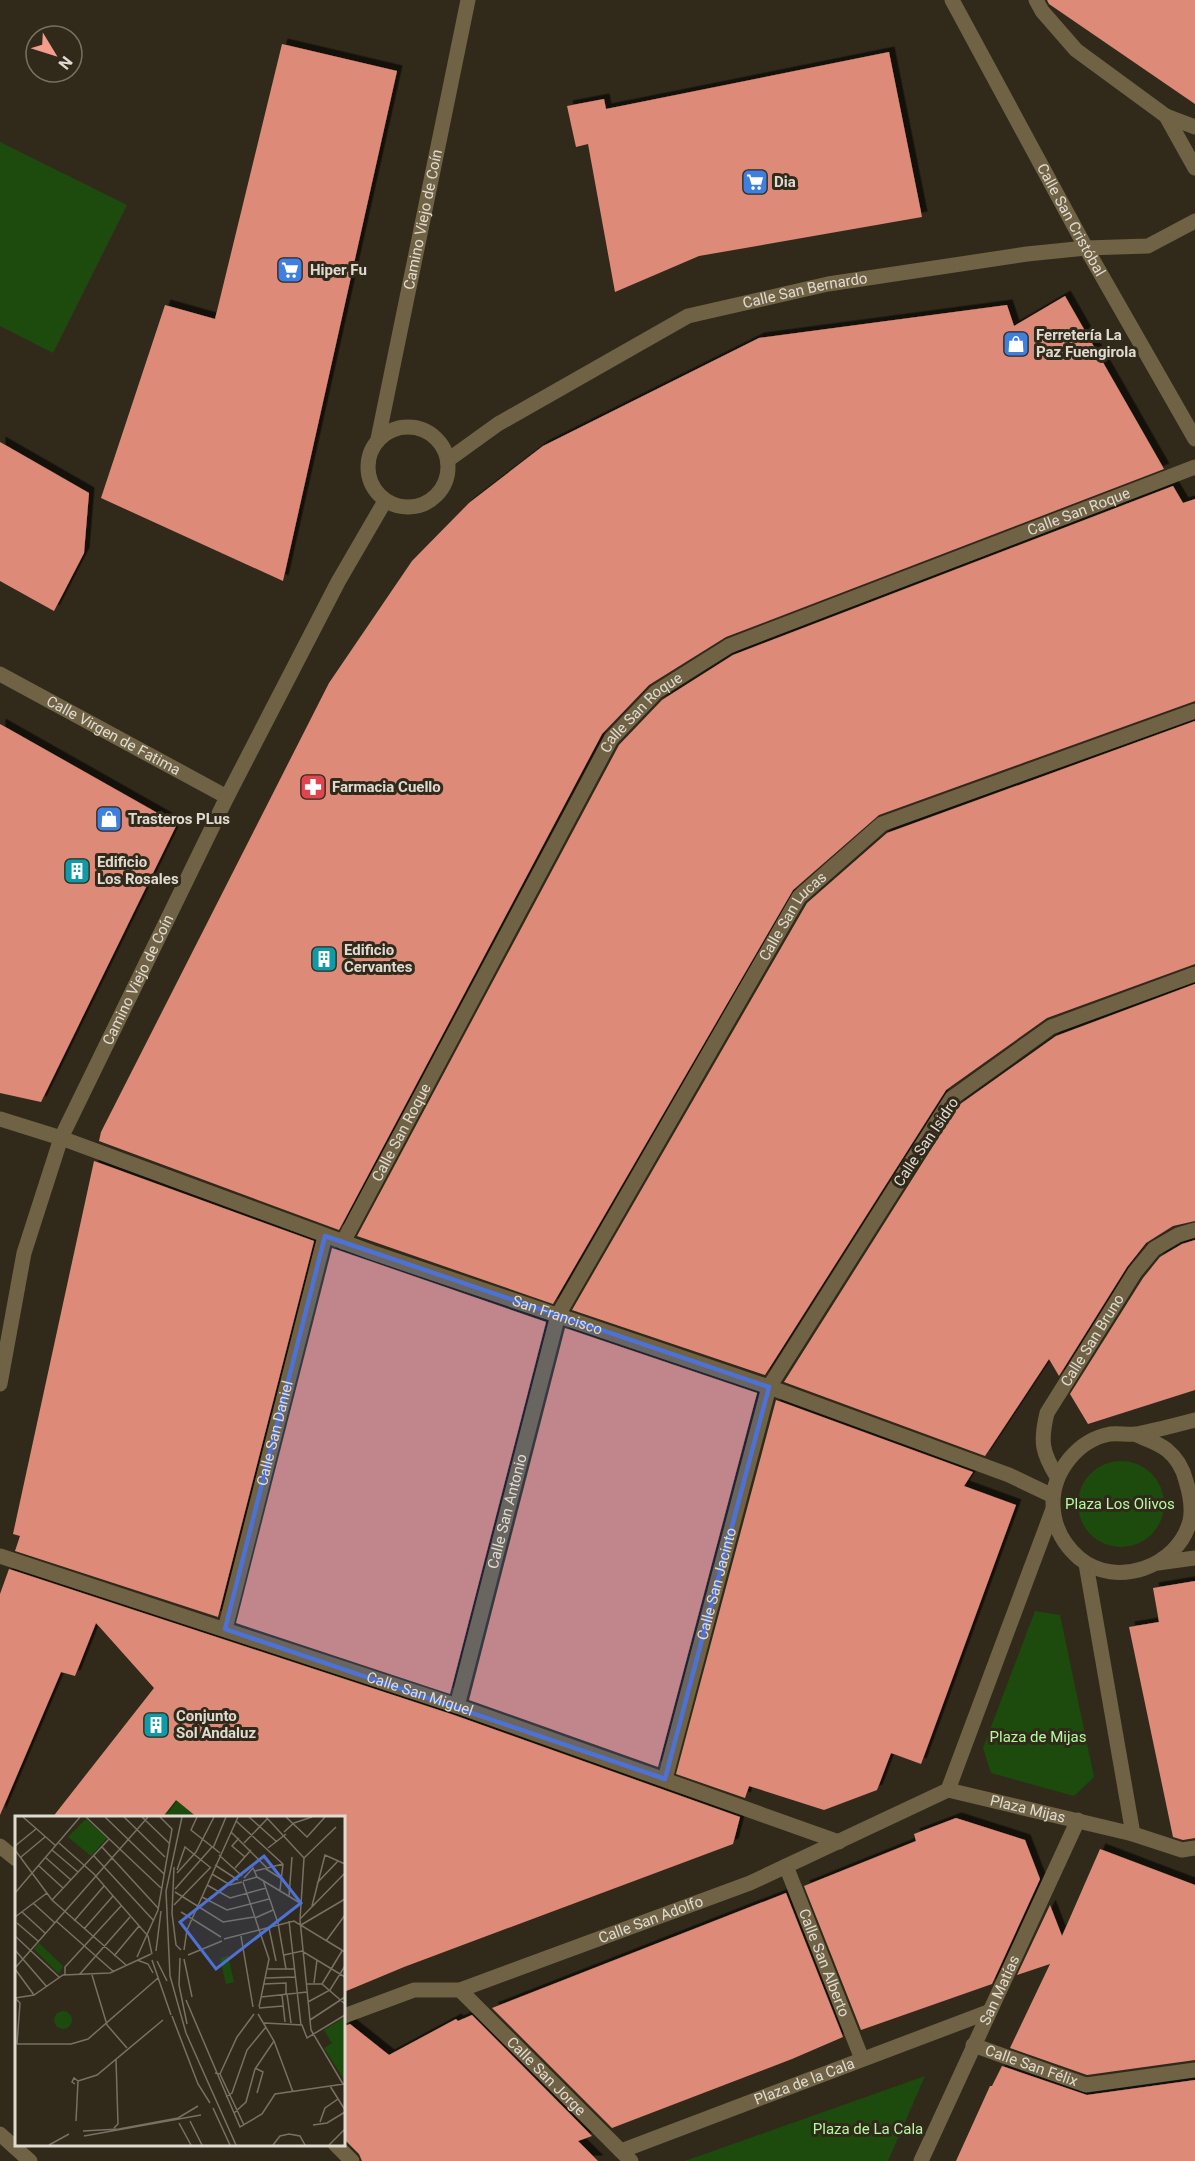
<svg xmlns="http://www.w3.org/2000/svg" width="1195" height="2161" viewBox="0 0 1195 2161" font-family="Roboto,sans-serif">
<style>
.green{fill:#1d4b0e}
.building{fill:#dd8b78;filter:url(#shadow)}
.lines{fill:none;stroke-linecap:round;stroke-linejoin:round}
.minor{stroke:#706244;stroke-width:15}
.marked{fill:#4e71d6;fill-opacity:0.2;stroke:#4e71d6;stroke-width:4.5;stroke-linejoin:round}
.labels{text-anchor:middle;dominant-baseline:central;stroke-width:6;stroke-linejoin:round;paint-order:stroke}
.poi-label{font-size:15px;font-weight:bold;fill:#e0dbd1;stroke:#312a1b;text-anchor:start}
.street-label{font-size:15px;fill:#e0dbd1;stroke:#312a1b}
.park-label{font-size:15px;fill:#b5faa2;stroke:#312a1b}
.inset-road{fill:none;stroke:#777164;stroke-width:1.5}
.view{fill:#4e71d6;fill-opacity:0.15;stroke:#4e71d6;stroke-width:3}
.inset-edge{fill:none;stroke:#e0dbd1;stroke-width:3}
</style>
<defs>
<filter id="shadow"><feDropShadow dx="5.5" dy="-5.5" stdDeviation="0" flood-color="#0009"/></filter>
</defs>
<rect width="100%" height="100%" fill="#312a1b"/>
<g class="green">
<polygon points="0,142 127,205 53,353 0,326"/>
<circle cx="1121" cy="1504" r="43"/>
<polygon points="1035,1611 1060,1615 1094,1777 1074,1796 991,1773 983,1748"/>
<polygon points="176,1800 198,1818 162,1818"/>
<polygon points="925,2076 888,2161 685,2161"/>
</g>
<g class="building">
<polygon points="1047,0 1195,0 1195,104 1049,4"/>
<polygon points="282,44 397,71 283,581 101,498 165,305 215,319"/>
<polygon points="889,52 922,217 699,256 615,292 588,144 576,147 567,106 604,99 606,109"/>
<polygon points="1065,296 1164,469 726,637 649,685 602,734 339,1230 99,1141 101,1132 329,683 412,561 469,503 543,446 759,338 1007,305 1014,326"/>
<polygon points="0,442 89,493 84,553 54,611 0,581"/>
<polygon points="1173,486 1183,503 1195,499 1195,701 879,815 793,890 553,1304 357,1236 619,745 662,700 733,655"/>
<polygon points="1195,721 1195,964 1047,1018 946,1090 765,1375 572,1310 807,903 887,833"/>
<polygon points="0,724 177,824 41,1102 0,1093"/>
<polygon points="1195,984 1195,1221 1173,1226 1146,1243 1127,1267 1059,1376 1049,1359 985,1456 784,1382 959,1105 1056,1036"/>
<polygon points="94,1161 314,1241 218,1617 15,1551 20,1536 13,1534"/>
<polygon points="1195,1240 1195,1390 1088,1424 1070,1394 1143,1278 1160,1257 1182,1244"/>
<polygon points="332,1248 546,1322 450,1694 236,1623"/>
<polygon points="565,1328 757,1393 658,1767 469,1700"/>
<polygon points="776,1400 973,1472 964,1486 1016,1505 921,1764 891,1753 877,1790 824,1810 749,1786 745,1798 676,1774"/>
<polygon points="9,1569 454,1715 740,1817 733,1844 404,1967 344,1992 344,1818 198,1818 176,1800 162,1818 52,1818 154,1688 96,1623 75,1676 61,1672 0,1815 0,1594"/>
<polygon points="1195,1581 1195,1838 1183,1840 1173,1837 1129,1627 1159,1622 1153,1588"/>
<polygon points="956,1818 1025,1840 1040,1879 992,1984 861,2030 804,1886 916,1841 914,1834"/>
<polygon points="1100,1849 1195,1885 1195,2060 1087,2075 1010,2048 1050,1964 1017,1975 1050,1905 1062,1936"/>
<polygon points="786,1893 843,2037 792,2059 612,2128 492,2008"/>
<polygon points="472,2015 592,2136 578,2141 598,2161 362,2161 359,2154 344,2139 344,2026 350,2024 389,2055 456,2019 458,2021"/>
<polygon points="1002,2066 1087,2095 1195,2080 1195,2161 956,2161 990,2086 992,2086"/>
</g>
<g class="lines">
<g class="minor">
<path id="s1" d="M952 0 1086 248 1195 439"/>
<polyline points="1036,0 1042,11 1076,50 1166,116 1195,168"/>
<polyline points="1166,116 1195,127"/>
<circle cx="408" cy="467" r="40"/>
<path id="s2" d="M378 439 468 0"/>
<path id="s3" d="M448 460 498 424 688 316 828 284 1027 254 1086 248 1148 246 1195 221"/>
<path id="s4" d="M0 674 227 797"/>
<path id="s5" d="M0 1119 61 1138 371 1252 769 1387 1009 1475 1053 1496"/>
<path id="s6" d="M343 1242 611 739 656 692 729 646 1195 467"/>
<path id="s7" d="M0 1384 24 1253 61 1138 227 797 338 582 385 501"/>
<path d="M1135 1434C1145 1439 1159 1443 1167 1450 1177 1458 1183 1469 1186 1481 1190 1494 1193 1507 1190 1521 1178 1567 1116 1589 1079 1558 1063 1544 1053 1525 1053 1503 1053 1471 1078 1440 1110 1434 1119 1433 1128 1435 1137 1434 1157 1430 1176 1425 1195 1420"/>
<path id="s8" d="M1057 1477C1042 1452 1040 1442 1047 1413L1135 1272 1154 1249 1178 1235 1195 1230"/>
<path id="s9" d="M1053 1509 948 1790 1133 1834 1086 1564"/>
<path id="s10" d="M0 1556 457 1706 839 1842"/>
<polyline points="1158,1563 1195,1558"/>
<path id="s11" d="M225 1629 325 1236"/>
<path id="s12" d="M457 1706 558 1315 799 897 882 824 1195 711"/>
<path id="s13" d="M665 1779 769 1387 952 1098 1051 1027 1195 974"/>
<polyline points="1133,1834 1182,1850 1195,1848"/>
<polyline points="0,1846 16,1859"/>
<path id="s14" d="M786 1866 862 2059"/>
<path id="s15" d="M460 1990 631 2161"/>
<path id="s16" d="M344 2016 414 1990H460L750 1883 948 1790"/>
<path id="s17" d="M973 2045 1086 2085 1195 2070"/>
<polyline points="0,2134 30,2161"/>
<polyline points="335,2144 352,2161"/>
<path id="s18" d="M621 2151 988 2012"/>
<path id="s19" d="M921 2161 1078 1820"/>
</g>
</g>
<path class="marked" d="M325 1236 769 1387 665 1779 225 1629Z"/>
<defs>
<g id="supermarket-square" transform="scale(1.35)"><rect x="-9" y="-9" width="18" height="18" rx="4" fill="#3f7fe0" stroke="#312a1b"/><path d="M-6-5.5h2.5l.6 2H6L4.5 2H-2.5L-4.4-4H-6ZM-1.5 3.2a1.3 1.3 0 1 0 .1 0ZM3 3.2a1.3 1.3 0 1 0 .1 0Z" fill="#fff"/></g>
<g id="shop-square" transform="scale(1.35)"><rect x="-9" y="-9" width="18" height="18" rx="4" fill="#3f7fe0" stroke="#312a1b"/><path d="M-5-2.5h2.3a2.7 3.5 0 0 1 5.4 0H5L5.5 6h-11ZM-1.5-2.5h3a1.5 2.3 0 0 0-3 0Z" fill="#fff"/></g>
<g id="pharmacy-square" transform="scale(1.35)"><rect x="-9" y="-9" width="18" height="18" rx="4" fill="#e0444e" stroke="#312a1b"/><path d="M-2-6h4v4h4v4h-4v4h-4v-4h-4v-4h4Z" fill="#fff"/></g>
<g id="building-square" transform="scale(1.35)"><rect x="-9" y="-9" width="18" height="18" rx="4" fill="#0f9aa8" stroke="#312a1b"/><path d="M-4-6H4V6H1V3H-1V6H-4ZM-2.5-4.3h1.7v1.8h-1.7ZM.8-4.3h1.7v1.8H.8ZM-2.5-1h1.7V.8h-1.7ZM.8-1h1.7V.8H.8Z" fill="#fff"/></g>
</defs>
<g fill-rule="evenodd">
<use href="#supermarket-square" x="755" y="182"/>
<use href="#supermarket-square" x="290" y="270"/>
<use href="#shop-square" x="1016" y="344"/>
<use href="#pharmacy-square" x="313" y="787"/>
<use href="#shop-square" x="109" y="819"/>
<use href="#building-square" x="77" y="871"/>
<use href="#building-square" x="324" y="959"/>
<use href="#building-square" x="156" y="1725"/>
</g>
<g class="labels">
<g class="poi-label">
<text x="774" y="182">Dia</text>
<text x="310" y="270">Hiper Fu</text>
<text x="1036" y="335">Ferretería La<tspan x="1036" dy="17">Paz Fuengirola</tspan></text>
<text x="332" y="787">Farmacia Cuello</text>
<text x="128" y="819">Trasteros PLus</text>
<text x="97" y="862">Edificio<tspan x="97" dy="17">Los Rosales</tspan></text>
<text x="344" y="950">Edificio<tspan x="344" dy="17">Cervantes</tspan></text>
<text x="176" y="1716">Conjunto<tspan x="176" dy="17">Sol Andaluz</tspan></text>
</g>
<g class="street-label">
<text stroke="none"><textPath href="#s2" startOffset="224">Camino Viejo de Coín</textPath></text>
<text stroke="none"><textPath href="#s1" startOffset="250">Calle San Cristóbal</textPath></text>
<text stroke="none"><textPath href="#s3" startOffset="400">Calle San Bernardo</textPath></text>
<text stroke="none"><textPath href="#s6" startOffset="1096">Calle San Roque</textPath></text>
<text stroke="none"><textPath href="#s6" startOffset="610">Calle San Roque</textPath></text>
<text stroke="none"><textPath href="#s4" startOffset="129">Calle Virgen de Fatima</textPath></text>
<text stroke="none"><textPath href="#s12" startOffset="867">Calle San Lucas</textPath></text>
<text stroke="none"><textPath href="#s7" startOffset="430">Camino Viejo de Coín</textPath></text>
<text stroke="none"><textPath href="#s6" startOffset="124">Calle San Roque</textPath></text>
<text transform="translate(926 1142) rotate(-56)">Calle San Isidro</text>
<text stroke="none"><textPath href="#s5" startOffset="591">San Francisco</textPath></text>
<text stroke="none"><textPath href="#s8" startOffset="153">Calle San Bruno</textPath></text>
<text stroke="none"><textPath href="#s11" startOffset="202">Calle San Daniel</textPath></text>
<text stroke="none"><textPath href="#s12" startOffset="201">Calle San Antonio</textPath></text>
<text stroke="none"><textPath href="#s13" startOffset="202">Calle San Jacinto</textPath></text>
<text stroke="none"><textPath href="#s10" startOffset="442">Calle San Miguel</textPath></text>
<text stroke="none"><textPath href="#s9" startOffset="382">Plaza Mijas</textPath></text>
<text stroke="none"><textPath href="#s16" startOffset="324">Calle San Adolfo</textPath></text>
<text stroke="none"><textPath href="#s14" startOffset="104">Calle San Alberto</textPath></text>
<text stroke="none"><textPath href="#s19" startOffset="188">San Matías</textPath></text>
<text stroke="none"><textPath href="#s17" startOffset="62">Calle San Félix</textPath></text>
<text stroke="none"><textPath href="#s15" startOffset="122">Calle San Jorge</textPath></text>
<text stroke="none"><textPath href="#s18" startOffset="196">Plaza de la Cala</textPath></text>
</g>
<g class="park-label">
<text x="1120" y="1504">Plaza Los Olivos</text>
<text x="1038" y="1737">Plaza de Mijas</text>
<text x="868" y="2129">Plaza de La Cala</text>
</g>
</g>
<g transform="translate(15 1816)">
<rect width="330" height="330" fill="#312a1b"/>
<path d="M71 3 92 22 76 40 53 21ZM24 127 48 150 44 158 19 133ZM213 140 219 166 211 168 205 142ZM39 204a9 9 0 1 1 18 0a9 9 0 1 1-18 0ZM330 201V265L309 232 317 227 309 214Z" fill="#1d4b0e"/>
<path class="inset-road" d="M8 1 41 30M71 1 146 72M90 1 149 58M109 1 150 41M127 1 154 27M167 1 151 75 155 160 171 217 221 329M182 1 176 14 205 37M234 1 262 26M251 1 289 42 285 104 296 214 328 268M271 1 292 21 310 1M221 5 268 48M216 16 252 52M269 16 279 7 297 1M224 22 217 30 230 41M44 27 79 58 133 120 137 138M229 27 253 2M0 30 21 13M87 31 143 92M198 32 211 1M253 32 271 18M0 34 37 84 111 149M37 34 63 56M204 39 227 60M79 40 139 105M6 41 30 21M31 42 56 64M289 42 321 11M200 49 223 64M24 50 48 72M159 51 157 97 161 129 166 134M220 52 236 34M251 53 267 63M162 54 170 31 196 52M240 55 268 48M162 57 181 36 199 1M197 58 215 69 227 66M242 61 285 87M248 64 263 107 271 153M228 65 242 61 238 52 229 62M228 66 254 143 244 191M302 67 323 45M192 69 215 82 251 72M160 73 197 31M265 74 268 48M160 76 208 106 239 101M0 77 65 1M274 80 277 41M187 81 212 94 254 83M37 84 94 23M18 87 40 107M159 89 196 51M297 90 310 39 330 48M7 96 30 117M166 96 206 121M0 101 32 77M240 102 258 94M285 103 330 57M41 105 99 156M59 105 89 70M274 105 286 209M2 107 23 125M286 109 330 83M254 112 261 145M69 113 98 80M0 120 44 161M226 120 238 191M209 123 279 105 330 136M311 125 330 99M0 134 32 171M169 134 172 114 223 1M141 135 146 95M173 139 207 125M269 139 287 135 330 161M99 140 124 110M122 141 143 94 157 13 145 1M165 142 164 169 172 208M169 143 177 181M122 144 133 148 138 157M137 144 156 199M142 145 152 165M0 152 133 1M0 153 19 179M253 153H279M50 159V151L106 90M64 159 115 101M77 159 92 209 112 232M251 162 280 161M299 167 302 144M249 168 271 167V178M291 168H307L330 188M307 168 327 135M272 178 276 207M267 179 270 206M246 181 292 176M171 184 225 311 247 298 260 278 329 268M293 186 315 174 330 150M244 192 268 190M243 198 259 225 278 276M157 200 183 268 195 287M295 204 330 181M249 207 287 209 292 222 330 199M2 228 5 187 0 182 19 179 48 159 95 157 136 138M2 228H56L73 223 143 162M240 252 248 256 242 277M200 257 205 258 222 221 239 198M205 258 229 309M63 265 82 259 148 204M60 268 57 266 59 262 63 265 61 305M315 270 330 294M211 281 217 277 232 234 251 211M198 292 215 329M219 297 231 286 240 253 259 225M175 305 187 329M305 306 310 292 323 283M164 307 176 329M298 309 312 307 330 296M99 312 103 308 101 243M68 315 104 313 163 302 183 290M69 320 186 299M34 329 54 318M258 329 265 320 274 318 285 320 290 329M314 329 330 313"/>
<path class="view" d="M249 40 286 87 201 153 165 106Z"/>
<rect width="330" height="330" class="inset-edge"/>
</g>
<g transform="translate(54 54) rotate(128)"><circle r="28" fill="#312a1b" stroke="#777164" stroke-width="1.5"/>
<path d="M0-4.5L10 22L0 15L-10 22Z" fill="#f59d8d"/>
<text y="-9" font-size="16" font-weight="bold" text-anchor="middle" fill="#e0dbd1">N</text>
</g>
</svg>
